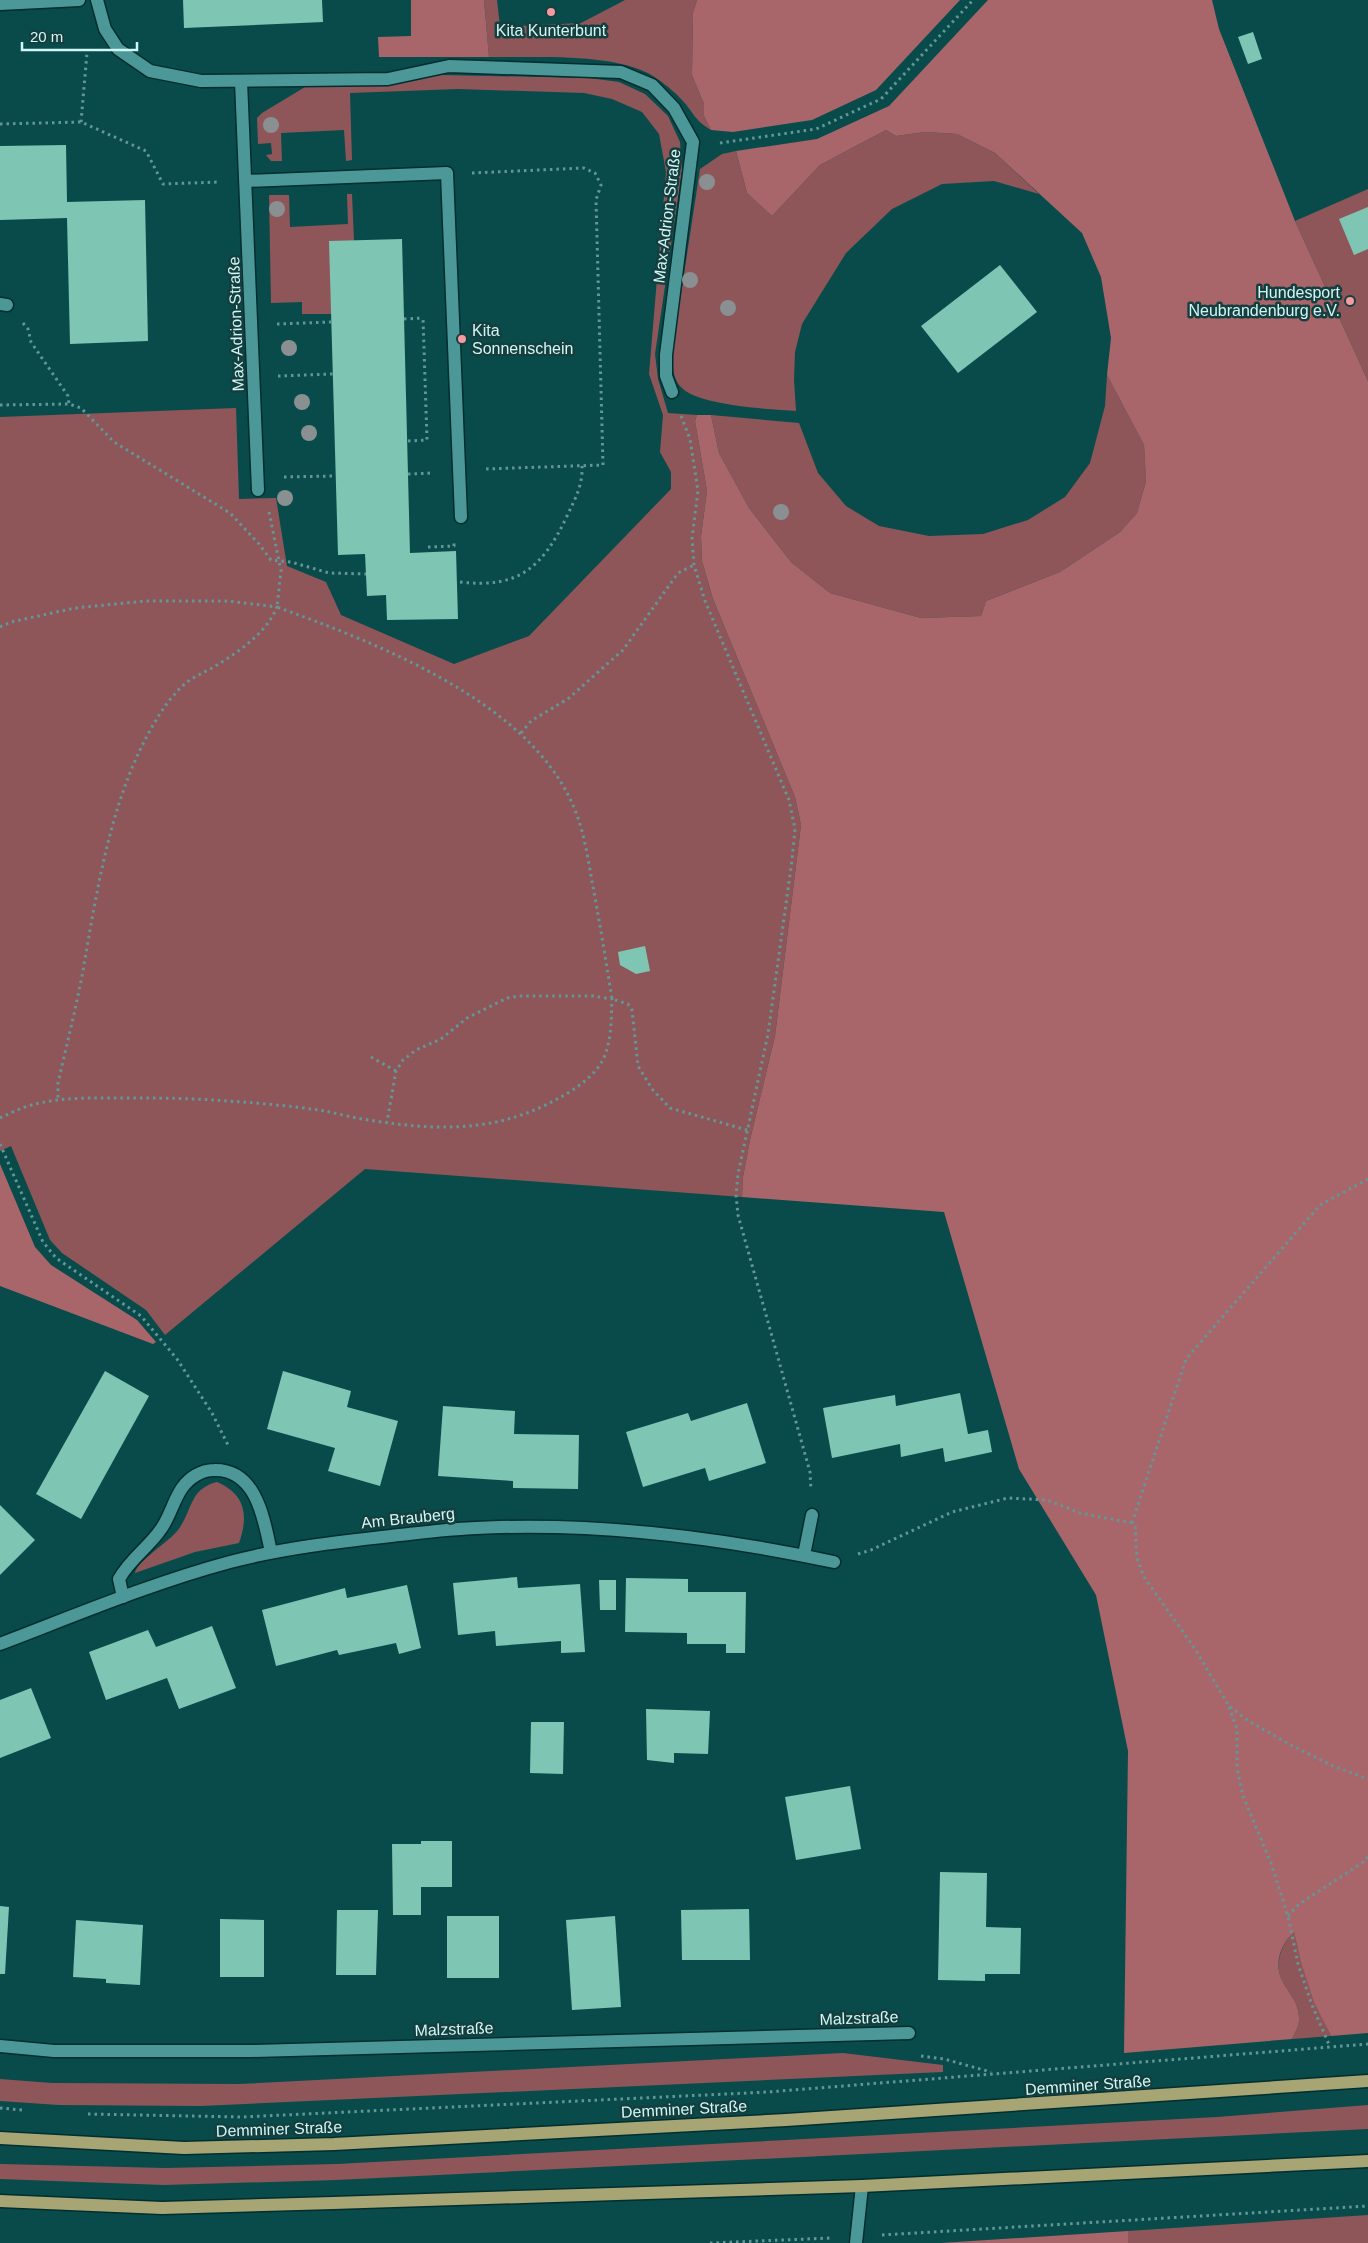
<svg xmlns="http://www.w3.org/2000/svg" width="1368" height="2243" viewBox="0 0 1368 2243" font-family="Arial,sans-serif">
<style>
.green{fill:#8f5659}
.forest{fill:#a9666a}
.building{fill:#7fc5b3}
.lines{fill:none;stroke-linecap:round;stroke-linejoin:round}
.minor-casing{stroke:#022e2f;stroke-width:15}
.major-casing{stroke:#022e2f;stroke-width:15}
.path{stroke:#639797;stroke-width:3;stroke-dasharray:2.5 4;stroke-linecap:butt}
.minor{stroke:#4c9899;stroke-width:12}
.major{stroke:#a7a574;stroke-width:12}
.tree{fill:#8a9091}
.poi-dot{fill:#f49aa0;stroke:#153e3e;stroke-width:2}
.labels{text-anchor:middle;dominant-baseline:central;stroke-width:5;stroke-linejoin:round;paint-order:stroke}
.poi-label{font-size:16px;fill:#d2f6f6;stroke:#153e3e}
.street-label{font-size:16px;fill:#d2f6f6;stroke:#153e3e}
</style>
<rect width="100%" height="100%" fill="#094b4b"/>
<g class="green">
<path d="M484 0H497L500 27 581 23 625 0H697L693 13 692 75 704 104V116L711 130C693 119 695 114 682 100 676 93 667 86 659 80 622 51 535 58 489 57Z"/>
<polygon points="442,75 589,78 619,82 645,94 668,116 680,142 682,170 655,354 658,379 668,413 697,415 695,421 707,491 701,536 702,561 713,599 795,797 801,825 775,1036 750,1140 743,1177 742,1197 365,1169 165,1335 146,1310 62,1253 50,1240 11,1146 0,1151 0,417 236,408 239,499 276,498 287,566 326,582 341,615 454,664 529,636 671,489 671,472 660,452 663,415 649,374 666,172 659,134 642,112 612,99 584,93 458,89 350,93 352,160 346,161 344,130 281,133 282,161 271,161 266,155 272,154 271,143 258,144 257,118 262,113 310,84 349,77"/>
<path d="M886 130 896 136 925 132 957 134 995 153 1039 194 994 181 942 184 892 209 846 253 802 324 795 352 794 380 796 411C770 409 696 406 680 386 672 377 673 364 672 353L700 169 722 154 736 151 747 193 772 216 820 165Z"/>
<polygon points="1368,189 1368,381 1295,221"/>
<polygon points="347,194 352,194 354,240 331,314 302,314 302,302 271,303 269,195 289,195 290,227 348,224"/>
<polygon points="1107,375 1144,445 1146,481 1137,513 1120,532 1060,572 986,601 981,616 921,618 830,593 791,562 749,508 719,453 711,415 799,423 818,473 846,506 879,526 929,536 983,534 1028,520 1065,497 1090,463 1105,406"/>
<path d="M217 1482C245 1494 249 1515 239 1543L195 1552 135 1573C137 1561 169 1542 178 1530 193 1510 189 1489 217 1482Z"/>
<path d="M1294 1931C1302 1969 1314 2002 1331 2036L1292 2039C1294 2034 1299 2027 1299 2021 1300 2000 1287 1993 1281 1978 1274 1961 1283 1943 1294 1931Z"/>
<polygon points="843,2053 943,2065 943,2072 201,2106 59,2105 0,2101 0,2079 52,2083 239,2084"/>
<polygon points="1368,2105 1368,2129 336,2180 164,2185 0,2179 0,2164 165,2168 337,2164 1217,2117"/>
<polygon points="1368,2215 1368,2243 1128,2243 1128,2231"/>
</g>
<g class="forest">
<polygon points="411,0 484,0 489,57 379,57 378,37 411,36"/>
<polygon points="697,0 960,0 876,90 812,120 733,132 711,130 704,116 704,104 692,75 693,13"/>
<path d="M988 0H1212L1219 29 1295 221 1368 381V2033L1331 2036 1314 2002 1301 1962 1294 1932C1282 1943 1274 1961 1281 1978 1288 1994 1300 2001 1299 2021 1299 2027 1294 2034 1292 2039L1124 2053 1128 1751 1096 1595 1019 1469 944 1212 742 1197 743 1177 750 1140 775 1036 801 825 795 797 713 599 702 561 701 536 707 491 695 421 697 415H711L719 453 749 508 791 562 830 593 921 618 981 616 986 601 1060 572 1120 532 1137 513 1146 481 1144 445 1107 375 1111 338 1101 277 1082 233 995 153 957 134 925 132 896 136 886 130 820 165 772 216 747 193 736 151 817 139 889 106Z"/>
<polygon points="0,1164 35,1247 51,1265 137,1320 156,1342 153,1344 0,1286"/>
<polygon points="1128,2231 1128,2243 941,2243"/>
</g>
<g class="building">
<polygon points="183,0 322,0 323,22 184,28"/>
<polygon points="1253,32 1262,59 1248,64 1238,37"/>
<polygon points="66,145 67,202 145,200 148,341 70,344 67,218 0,220 0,146"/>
<polygon points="1368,207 1368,249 1354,255 1339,219"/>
<polygon points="402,239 410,553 456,551 458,619 387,620 386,595 367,596 365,554 338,555 329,241"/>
<polygon points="1000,265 1037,312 958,373 921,326"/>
<polygon points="645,946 650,971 636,974 620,965 618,952"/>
<polygon points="105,1371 149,1396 81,1519 36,1494"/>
<polygon points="283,1371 351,1391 347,1407 398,1421 380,1486 328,1471 335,1448 267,1429"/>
<polygon points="960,1393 968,1434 988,1430 992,1452 945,1462 943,1448 901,1457 900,1444 832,1458 823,1408 895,1395 896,1406"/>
<polygon points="747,1403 766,1463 709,1481 705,1468 643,1487 626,1432 688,1413 691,1421"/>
<polygon points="443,1406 515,1411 514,1434 579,1435 578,1489 513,1488 513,1481 438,1476"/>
<polygon points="0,1505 35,1540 0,1575"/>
<polygon points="517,1577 518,1588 580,1584 585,1652 561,1653 561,1641 496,1646 495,1631 458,1635 453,1583"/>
<polygon points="626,1578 688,1579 688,1592 746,1592 745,1653 726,1653 726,1644 687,1644 687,1633 625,1632"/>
<polygon points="599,1580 616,1580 616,1610 600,1610"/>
<polygon points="407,1585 421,1648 399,1654 396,1643 339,1655 337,1650 276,1666 262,1610 345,1588 347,1598"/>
<polygon points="212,1626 236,1688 179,1709 167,1678 106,1700 89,1652 148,1630 156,1647"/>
<polygon points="31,1688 51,1738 0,1758 0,1700"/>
<polygon points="646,1709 710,1711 708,1754 674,1753 674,1763 647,1760"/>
<polygon points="531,1722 564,1722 563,1774 530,1773"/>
<polygon points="850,1786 861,1849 796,1860 785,1797"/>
<polygon points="421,1841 452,1841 452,1887 421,1887 421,1915 393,1915 392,1844 421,1844"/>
<polygon points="940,1872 987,1873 986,1927 1021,1928 1020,1974 985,1974 985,1981 938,1980"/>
<polygon points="0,1906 9,1907 5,1974 0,1974"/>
<polygon points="749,1909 750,1960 682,1960 681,1910"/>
<polygon points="337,1910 378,1910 376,1975 336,1975"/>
<rect x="447" y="1916" width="52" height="62"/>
<polygon points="615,1916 621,2007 572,2010 566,1920"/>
<polygon points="220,1919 264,1920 264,1977 220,1977"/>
<polygon points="76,1920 143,1925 140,1985 106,1983 106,1979 73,1977"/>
</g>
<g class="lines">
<g class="minor-casing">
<g id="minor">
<polyline points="97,0 105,29 118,49 150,71 201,81 388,79 449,66 621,72 652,85 674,108 693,142 666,355 666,376 672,392"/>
<polyline points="0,4 79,0"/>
<polyline points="241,81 258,490"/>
<polyline points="246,181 447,173 461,517"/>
<polyline points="0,304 7,305"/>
<polyline points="804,1555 812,1515"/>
<path d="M123 1597 119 1579C130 1559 149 1547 161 1529 170 1517 173 1501 182 1488 189 1478 201 1470 214 1470 257 1469 264 1520 271 1552"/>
<path d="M0 1644C76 1615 152 1583 230 1562 283 1548 337 1542 391 1536 419 1533 448 1529 476 1528 596 1522 717 1537 834 1562"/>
<polyline points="0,2046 54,2051 251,2051 909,2033"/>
<polyline points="856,2243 862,2186"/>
</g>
</g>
<g class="major-casing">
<g id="major">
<polyline points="0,2138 184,2148 334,2144 786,2120 1368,2081"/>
<polyline points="0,2201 162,2208 333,2203 862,2186 1368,2161"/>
</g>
</g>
<g class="path">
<polyline points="81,122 87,53"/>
<polyline points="0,124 81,122 146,151 163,184 220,182"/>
<polyline points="720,143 816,129 881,99 973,0"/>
<polyline points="472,173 584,168 595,173 601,185 596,200 603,465 484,469"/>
<polyline points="404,319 423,318"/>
<polyline points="23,323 28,329 31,342 68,396 69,404"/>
<polyline points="277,324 331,322"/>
<polyline points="278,376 333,374"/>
<polyline points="0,405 69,404 81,408 114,442 230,513 259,544 271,560 291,562 329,573 366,574"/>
<polyline points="681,416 690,439 698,491 692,538 694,565 705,601 789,800 795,829 792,860 768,1034 738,1174 736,1195 738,1215 810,1472 811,1490"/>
<polyline points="408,441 427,440 423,318"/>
<polyline points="408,474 433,473"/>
<polyline points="284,477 335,476"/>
<path d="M269 512 281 571 277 607C376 643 526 700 572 803 584 829 588 859 593 887 600 924 606 961 612 999L628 1004 632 1010 638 1066 652 1089 670 1108 747 1130"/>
<polyline points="428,547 454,546 454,542"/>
<path d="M460 582C519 589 543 567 567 516 575 499 583 485 582 466"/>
<path d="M0 627 11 622 75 608 146 601H228L277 607C266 634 237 653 212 668 203 673 193 677 186 683 176 691 168 702 161 712 111 790 98 886 82 976 75 1012 66 1048 58 1083V1100"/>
<polyline points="521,733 531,721 569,698 623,650 678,573 694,565"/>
<polyline points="371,1057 396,1071"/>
<path d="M0 1118C9 1114 18 1109 28 1106 58 1097 90 1098 121 1098 157 1098 192 1098 227 1101 259 1103 293 1106 325 1111 339 1114 354 1118 369 1120 437 1131 497 1133 559 1098 576 1089 598 1074 605 1055 612 1037 611 1018 612 999L593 996H521L507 998 467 1018 441 1039 416 1050 403 1060 396 1071 387 1122"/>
<polyline points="0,1144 43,1242 56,1258 141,1316 177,1359 212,1413 228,1445"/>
<polyline points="1132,1523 1186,1359 1320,1205 1368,1179"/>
<polyline points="858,1554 871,1550 952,1512 1008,1498 1047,1500 1080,1513 1132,1523 1135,1527 1137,1558 1144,1577 1195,1649 1229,1706 1247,1720 1289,1744 1333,1766 1368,1779"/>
<polyline points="1229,1707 1237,1729 1237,1768 1243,1796 1271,1863 1288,1916 1298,1964 1312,2005 1330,2047"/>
<polyline points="1288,1916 1299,1904 1362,1863 1368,1857"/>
<polyline points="921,2056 944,2059 991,2072"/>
<polyline points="0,2108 22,2110"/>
<polyline points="88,2114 242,2117 768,2092 1368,2044"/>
<polyline points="882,2235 1368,2206"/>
<polyline points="710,2243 831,2238"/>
</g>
<use href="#minor" class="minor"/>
<use href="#major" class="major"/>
</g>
<g class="tree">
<circle cx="271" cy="125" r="8"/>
<circle cx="707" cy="182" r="8"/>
<circle cx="277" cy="209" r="8"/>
<circle cx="690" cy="280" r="8"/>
<circle cx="728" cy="308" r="8"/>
<circle cx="289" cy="348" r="8"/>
<circle cx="302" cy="402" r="8"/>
<circle cx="309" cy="433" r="8"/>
<circle cx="285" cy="498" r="8"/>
<circle cx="781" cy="512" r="8"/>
</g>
<g class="poi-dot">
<circle cx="551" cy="12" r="5"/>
<circle cx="1350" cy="301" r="5"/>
<circle cx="462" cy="339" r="5"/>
</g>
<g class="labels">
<g class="poi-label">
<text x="551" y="30">Kita Kunterbunt</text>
<text x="1340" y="292" text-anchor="end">Hundesport<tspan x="1340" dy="18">Neubrandenburg e.V.</tspan></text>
<text x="472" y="330" text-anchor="start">Kita<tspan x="472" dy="18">Sonnenschein</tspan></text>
</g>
<g class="street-label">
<text transform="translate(667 216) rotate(-83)">Max-Adrion-Straße</text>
<text transform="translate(236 324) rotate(-92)">Max-Adrion-Straße</text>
<text transform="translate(408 1518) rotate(-6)">Am Brauberg</text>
<text transform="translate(859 2018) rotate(-2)">Malzstraße</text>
<text transform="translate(454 2029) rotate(-2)">Malzstraße</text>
<text transform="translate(1088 2085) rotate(-4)">Demminer Straße</text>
<text transform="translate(684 2109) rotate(-3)">Demminer Straße</text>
<text transform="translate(279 2129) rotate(-2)">Demminer Straße</text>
</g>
</g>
<path d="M22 42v8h115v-8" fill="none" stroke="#d2f6f6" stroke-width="2.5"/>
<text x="30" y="42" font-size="15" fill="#d2f6f6" stroke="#153e3e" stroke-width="4" paint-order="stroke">20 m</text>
</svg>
